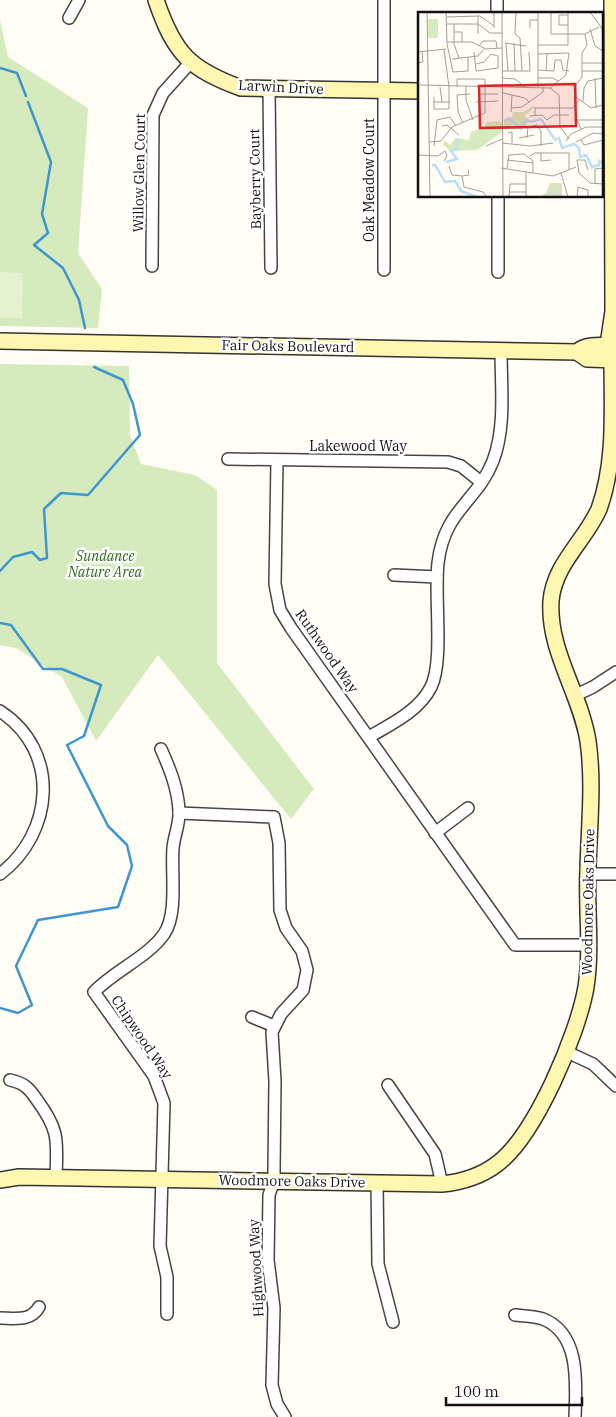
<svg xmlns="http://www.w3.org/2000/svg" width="616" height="1417" viewBox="0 0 616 1417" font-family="'IBM Plex Serif',serif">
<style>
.green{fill:#d5ebbd}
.pitch{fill:#e6f2cf}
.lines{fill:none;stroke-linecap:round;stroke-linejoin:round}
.stream{stroke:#3f96cf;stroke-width:2.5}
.street-casing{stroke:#444;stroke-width:14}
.secondary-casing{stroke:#333;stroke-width:18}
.street{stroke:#fff;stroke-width:11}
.secondary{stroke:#fff6b0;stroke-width:15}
.labels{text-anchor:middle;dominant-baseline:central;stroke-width:5;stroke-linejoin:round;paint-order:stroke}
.street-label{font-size:14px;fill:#111;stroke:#fff}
.park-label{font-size:14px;font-style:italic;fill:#2f6b1f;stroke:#fff}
.inset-river{fill:none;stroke:#b9e0f7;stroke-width:2.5}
.inset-road{fill:none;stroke:#a09f9a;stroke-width:1}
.view{fill:#d62828;fill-opacity:0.15;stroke:#d62828;stroke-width:2.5}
.inset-edge{fill:none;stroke:#111;stroke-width:2.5}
</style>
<rect width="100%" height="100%" fill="#fffdf5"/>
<g class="green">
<polygon points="0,20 8,57 88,108 78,253 102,289 98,328 0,326"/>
<polygon points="0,364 129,366 130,435 141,464 195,475 217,490 217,663 314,789 291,819 158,655 96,741 62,677 16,648 0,645"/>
</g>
<polygon class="pitch" points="0,272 23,273 22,318 0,318"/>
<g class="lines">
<g class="stream">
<polyline points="0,68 17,73 26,96"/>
<polyline points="28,102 51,162 42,214 48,233 34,245 63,268 79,300 85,328"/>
<polyline points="0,571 13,557 32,552 40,560 47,558 44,509 61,493 88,495 140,435 133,404 123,380 94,367"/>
<polyline points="0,623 11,625 43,669 62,669 101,685 84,736 67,745 108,826 127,845 132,866 118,907 38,920 16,966 32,1005 18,1013 0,1008"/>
</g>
<g class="street-casing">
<g id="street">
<polyline points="497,0 497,14"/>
<polyline points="69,18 79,0"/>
<polyline points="269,89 271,268"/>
<polyline points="498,196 498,272"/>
<polyline points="152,266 153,115 163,93 190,63"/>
<polyline points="384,270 384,0"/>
<polyline points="228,459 448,462 461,466 481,482"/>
<polyline points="277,460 275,584 280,610 291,628 515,945 588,945"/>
<polyline points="394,575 437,577"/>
<polyline points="576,695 593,687 616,672"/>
<path d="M0 711C61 751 54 833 0 874"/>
<path d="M369 737C391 724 419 711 431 687 444 661 434 595 438 563 444 510 477 502 493 461 506 427 501 386 501 351"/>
<path d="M161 749C170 769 178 789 179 811 180 823 174 836 173 848 171 873 178 914 164 934 148 957 114 971 94 992L154 1076 164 1103 160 1246 167 1277V1314"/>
<polyline points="179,813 274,817 279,843 280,910 286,928 302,951 307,970 303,990 281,1014 272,1032 275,1081 274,1171 274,1181 269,1195 268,1260 274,1308 272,1385 277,1404 285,1417"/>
<polyline points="435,833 468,808"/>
<polyline points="588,874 616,874"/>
<polyline points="252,1017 274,1026"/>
<polyline points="567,1052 593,1064 616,1086"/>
<path d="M10 1080C24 1083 29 1088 37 1100 60 1131 57 1141 56 1178"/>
<polyline points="388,1085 435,1154 442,1184"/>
<polyline points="377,1182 378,1264 393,1322"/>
<path d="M515 1315C524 1316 535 1316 543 1319 581 1334 576 1385 575 1417"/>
<path d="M0 1318C14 1318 31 1322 39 1307"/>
</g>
</g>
<g class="secondary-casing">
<g id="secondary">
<path d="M156 0C174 53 189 69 241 88L420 91"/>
<polyline points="612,0 613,311 609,338 613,346"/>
<path d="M0 341 577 352C587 343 603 346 616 346"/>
<polyline points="577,352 587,359 616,360"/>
<path d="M0 1180 19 1177 442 1184C462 1182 480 1177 497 1164 535 1136 578 1034 586 987 592 948 586 908 588 869 589 827 594 783 588 741 580 692 548 651 551 601 554 564 585 541 599 509 616 462 612 409 612 360L613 346 616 343"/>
</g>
</g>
<use href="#street" class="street"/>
<use href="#secondary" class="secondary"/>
</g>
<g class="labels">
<g class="street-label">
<text transform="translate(281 87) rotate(3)">Larwin Drive</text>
<text transform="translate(139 173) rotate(-89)">Willow Glen Court</text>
<text transform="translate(255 179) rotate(-91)">Bayberry Court</text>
<text transform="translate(369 180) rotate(-90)">Oak Meadow Court</text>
<text transform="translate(288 346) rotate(1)">Fair Oaks Boulevard</text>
<text x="358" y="446">Lakewood Way</text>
<text transform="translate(327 651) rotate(55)">Ruthwood Way</text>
<text transform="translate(588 902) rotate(-89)">Woodmore Oaks Drive</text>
<text transform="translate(142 1037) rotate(56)">Chipwood Way</text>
<text transform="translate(292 1181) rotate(1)">Woodmore Oaks Drive</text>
<text transform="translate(256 1268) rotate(-93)">Highwood Way</text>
</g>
<g class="park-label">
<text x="105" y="556">Sundance<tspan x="105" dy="16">Nature Area</tspan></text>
</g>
</g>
<g transform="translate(418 12)">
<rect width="185" height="185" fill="#fffdf5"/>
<path d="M10 7H20V26H10ZM115 94 117 95 106 104 112 108 105 117H86V107L93 106 95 100H106ZM84 109V120L59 138 32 139 25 133 26 128 32 133 38 126 51 128 53 120 66 115 69 110Z" fill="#d5ebbd"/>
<path d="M132 171H144V185H121L128 181Z" fill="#d9e3c4"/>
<path class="inset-river" d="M87 109 91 106 103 117 108 108 112 110 123 107 137 128 141 126 144 136 156 132 161 136 162 145 168 143 174 155 181 153V149L185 151M28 150 39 147 33 139 38 137 40 128M14 153H17L27 170 37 169 43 179 58 185"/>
<path class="inset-road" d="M9 0 12 185M28 0 29 32 35 60 50 59V45M76 0V16M84 0 85 185M98 0 97 22 102 26 104 59M120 0V75M129 0 133 1V22H167L181 15M172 0 185 18M150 3H141V13H150M60 4V22M29 5 62 4 76 14M29 12H60L72 21H84M36 12V32L41 46M112 16V8H120M172 17 177 34 185 39M36 20H44V30M167 22 169 33 164 41V65L158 73V85L173 96 185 93M29 30H54L68 37 84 36M87 31 108 34M88 31 90 59M96 31 97 59M120 33H150V0M61 34 65 29H78L79 36M26 38 31 75M0 40 28 37M56 40 58 59 80 56V44L73 42M120 42 151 41 148 63 132 76M34 47 60 44 66 37M0 51 5 50 4 40M164 51H185M58 52 66 50 73 42M120 58 136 59 137 48H143L145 58 151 59M85 59H112L111 40M128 59 129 41M164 59H185M85 66 97 67 108 76M120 66H135L140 69M177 66 178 96M2 73 132 76 141 83 142 115 151 127M48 74V88L55 108M22 75 24 90M85 81 107 86 111 90M60 82H80M16 85V97H31V75M165 89 166 76 170 69 185 66M15 90H32M58 90 80 89M93 96 104 95 125 80V75M93 100 94 83M117 103V96H155L161 88M112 104 124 103 129 108 136 103H151M45 111 40 100 39 83 52 82M24 114 29 113 41 123M163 117 159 108H185M90 121 94 120V131M101 126 116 123M109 126 110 115 119 113 123 119V134M163 128 166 133 185 128M148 129 153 122 168 115H185M11 130 23 129 34 115 67 101V67H39V75M158 130 175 121 185 122M84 131 112 134 135 131M16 134 19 108 32 105 38 114M68 134 84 127M123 141V149L133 148M0 143 20 144 27 139 29 144 26 149M112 144 117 141H151V158M89 148 115 151M31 154 34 163 44 164M83 156 135 164 158 155M89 156 91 143 106 142 115 149V161M50 158 51 163 44 164 46 175 65 180 69 185M170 158 167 148H159L161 161 172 171 185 172M108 160V185M143 161 150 185M177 171V157L185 156M91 180H108M0 184 16 185M91 185 92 172H108M159 185 160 175 170 178V185"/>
<path class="view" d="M157 72 158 114 62 116 61 74Z"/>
<rect width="185" height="185" class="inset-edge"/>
</g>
<path d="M446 1397v8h136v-8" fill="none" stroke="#111111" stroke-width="2.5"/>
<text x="454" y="1397" font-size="15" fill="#111111" stroke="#ffffff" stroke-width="4" paint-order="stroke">100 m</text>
</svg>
